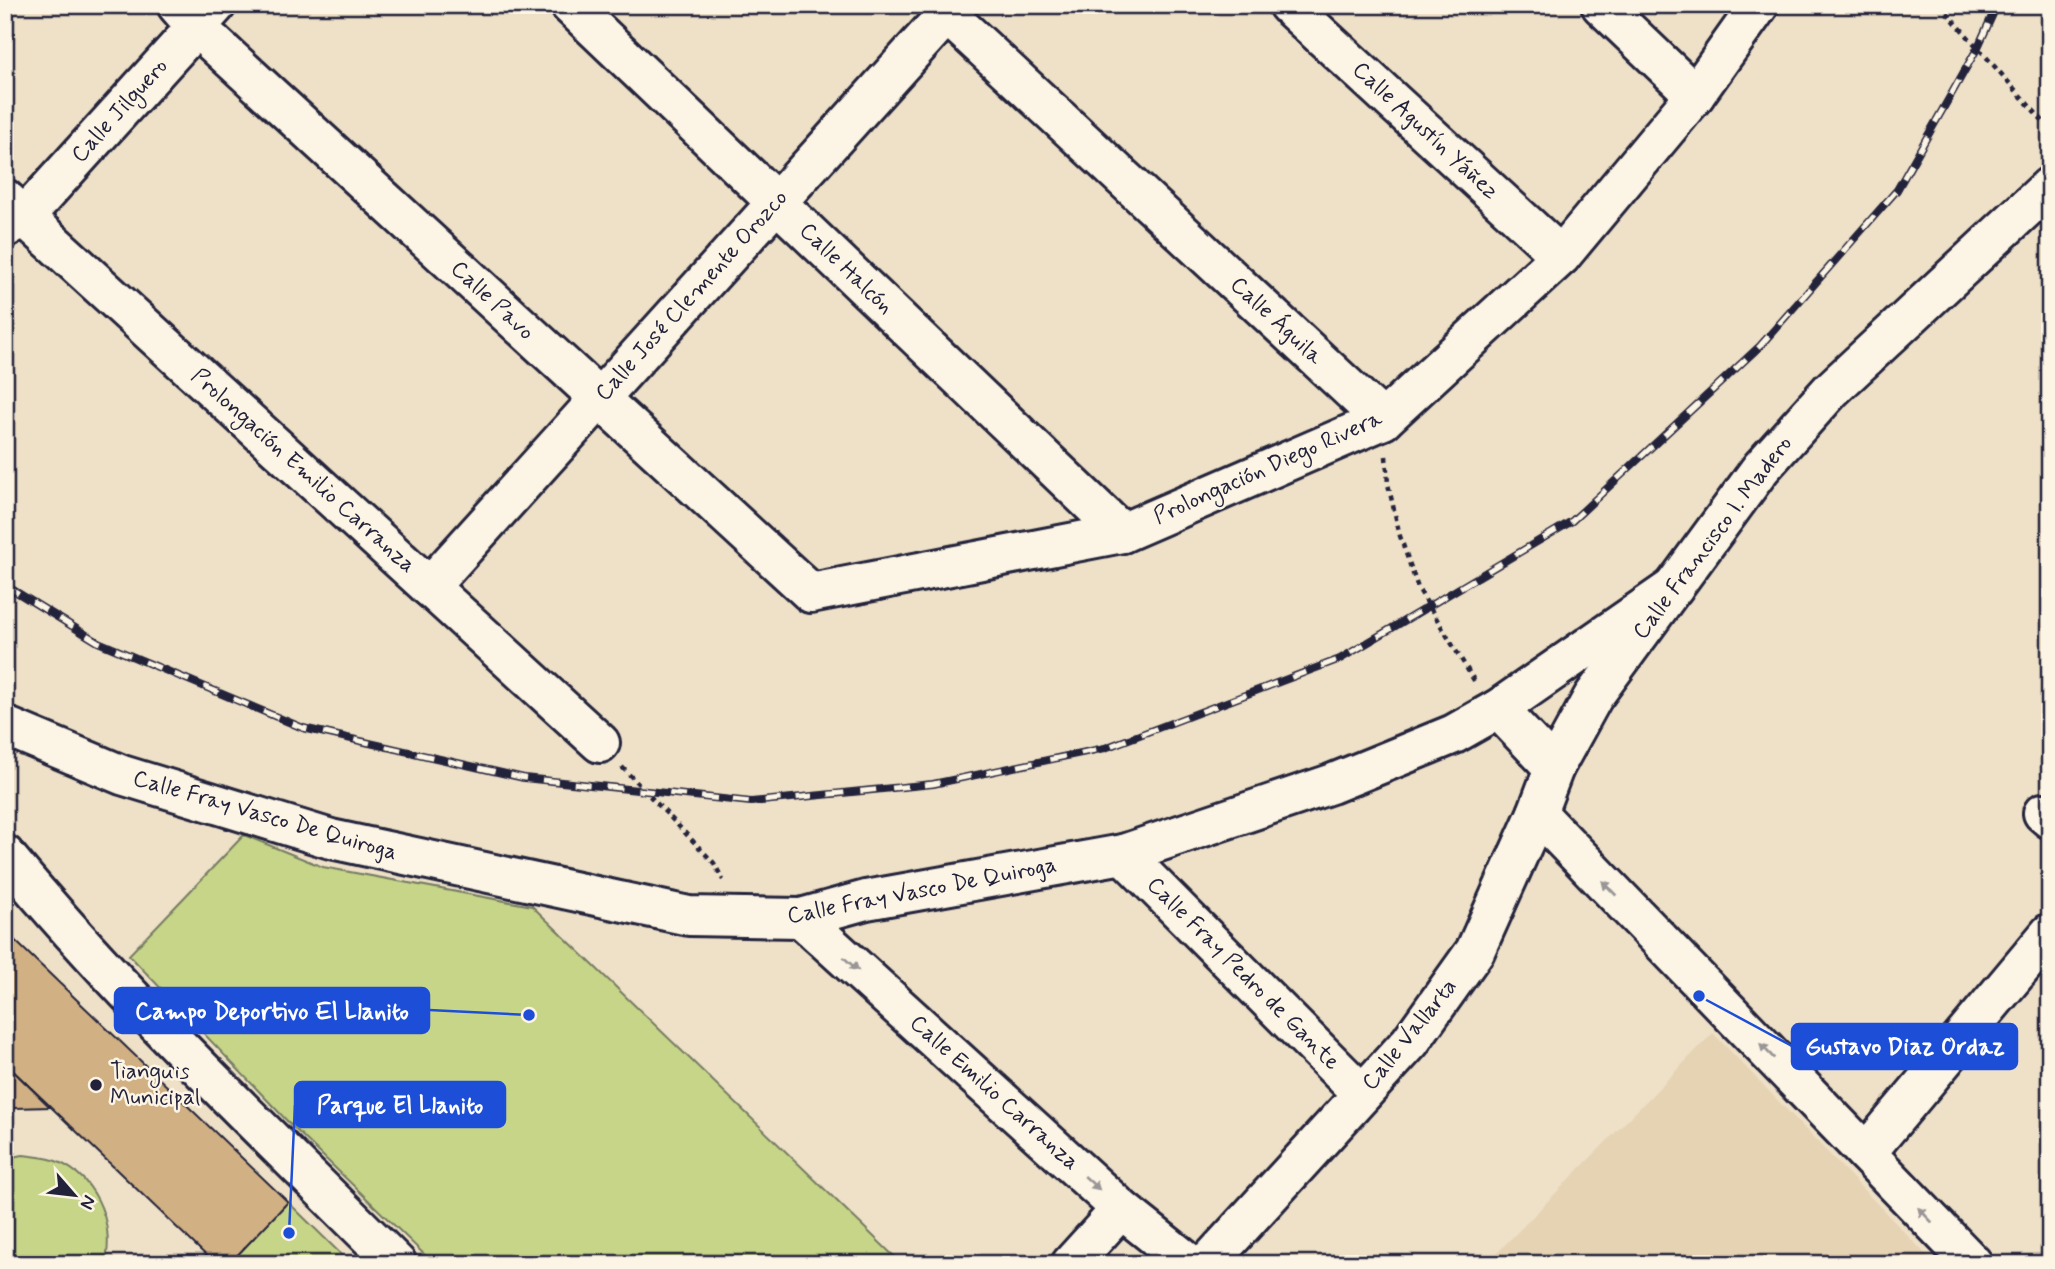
<svg xmlns="http://www.w3.org/2000/svg" width="2055" height="1269" viewBox="0 0 2055 1269" font-family="Mynerve,sans-serif">
<style>
.built{fill:#e6d3b4}
.green{fill:#c7d588;stroke:#747c62;stroke-width:2}
.building{fill:#d1b184;stroke:#22223b;stroke-width:2}
.lines{fill:none;stroke-linecap:round;stroke-linejoin:round}
.minor-casing{stroke:#22223b;stroke-width:44}
.path{stroke:#22223b;stroke-width:4.5;stroke-dasharray:5 5;stroke-linecap:butt}
.minor{stroke:#fcf5e5;stroke-width:38}
.rail-casing{stroke:#22223b;stroke-width:8}
.rail{stroke:#fcf5e5;stroke-width:5;stroke-dasharray:16;stroke-linecap:butt}
.oneway{fill:#9a9698}
.poi-dot{fill:#22223b;stroke:#fcf5e5;stroke-width:2.5}
.labels{text-anchor:middle;dominant-baseline:central;stroke-width:5;stroke-linejoin:round;paint-order:stroke}
.street-label{font-size:23px;fill:#22223b;stroke:#fcf5e5}
.poi-label{font-size:23px;fill:#22223b;stroke:#fcf5e5;text-anchor:start}
.leader{fill:none;stroke:#1d4ed8;stroke-width:2.5}
.callout-dot{fill:#1d4ed8;stroke:#fcf5e5;stroke-width:2.5}
.callout{fill:#1d4ed8;stroke:#1d4ed8;stroke-width:2.5}
.callout-label{font-size:24px;text-anchor:middle;font-weight:bold;fill:#fff}
</style>
<rect width="100%" height="100%" fill="#efe1c8"/>
<filter id="ink" filterUnits="userSpaceOnUse"><feTurbulence type="fractalNoise" baseFrequency=".0143" numOctaves="2"/><feDisplacementMap in="SourceGraphic" scale="14" xChannelSelector="R" yChannelSelector="G"/><feConvolveMatrix kernelMatrix="1 2 1 2 8 2 1 2 1" color-interpolation-filters="sRGB"/></filter>
<g filter="url(#ink)">
<polygon class="built" points="1713,1033 1935,1264 1486,1264"/>
<g class="green">
<polygon points="244,835 323,867 532,906 902,1264 434,1264 291,1125 129,955"/>
<path d="M23 1155C32 1156 41 1157 50 1159 94 1172 116 1222 105 1264H5V1158Z"/>
<polygon points="288,1202 351,1264 229,1264"/>
</g>
<g class="building">
<polygon points="5,931 288,1202 229,1264 215,1264 5,1063"/>
<polygon points="5,1063 50,1107 14,1108 5,1100"/>
</g>
<g class="lines">
<g class="minor-casing">
<g id="minor">
<polyline points="177,5 196,27 811,593 1122,533 1383,420 1561,256 1695,95 1759,5"/>
<polyline points="570,5 1122,533"/>
<polyline points="937,5 1383,420"/>
<polyline points="1288,5 1561,256"/>
<polyline points="1601,5 1695,95"/>
<polyline points="5,199 600,743"/>
<polyline points="5,228 24,217 216,5"/>
<polyline points="429,587 955,5"/>
<polyline points="1498,709 1554,768"/>
<polyline points="5,726 122,775 331,839 689,916 801,918 866,900 1123,854 1331,784 1454,734 1498,709 1674,587"/>
<polyline points="1537,813 1973,1264"/>
<polyline points="2043,813 2050,819"/>
<polyline points="1123,854 1362,1094"/>
<path d="M5 855C125 1000 264 1131 397 1264"/>
<polyline points="801,918 1121,1209 1190,1264"/>
<polyline points="1866,1153 2050,933"/>
<polyline points="1071,1264 1121,1209"/>
<polyline points="1207,1264 1410,1042 1475,951 1537,813 1554,768 1593,697 1761,468 1831,390 2050,186"/>
</g>
</g>
<g class="path">
<polyline points="1940,5 2050,129"/>
<polyline points="1386,456 1388,484 1400,536 1418,588 1475,682"/>
<polyline points="622,767 714,863 723,880"/>
</g>
<use href="#minor" class="minor"/>
<g class="rail-casing">
<polyline id="rail" points="5,585 98,642 303,728 524,778 751,802 933,784 1105,748 1340,659 1572,521 1760,346 1897,190 1978,47 1997,5"/>
</g>
<use href="#rail" class="rail"/>
</g>
<defs><path id="oneway-solid" d="M-6-.8H1V-3.2L6.5 0L1 3.2V.8H-6Z" transform="scale(1.75)"/></defs>
<g class="oneway">
<use href="#oneway-solid" transform="translate(1609 888) rotate(-134)"/>
<use href="#oneway-solid" transform="translate(851 964) rotate(42)"/>
<use href="#oneway-solid" transform="translate(1767 1051) rotate(-134)"/>
<use href="#oneway-solid" transform="translate(1092 1183) rotate(42)"/>
<use href="#oneway-solid" transform="translate(1925 1215) rotate(-134)"/>
</g>
</g>
<circle class="poi-dot" cx="96" cy="1085" r="7"/>
<g class="labels">
<g class="street-label">
<text transform="translate(120 111) rotate(-48)">Calle Jilguero</text>
<text transform="translate(1425 131) rotate(43)">Calle Agustín Yáñez</text>
<text transform="translate(846 269) rotate(44)">Calle Halcón</text>
<text transform="translate(692 296) rotate(-48)">Calle José Clemente Orozco</text>
<text transform="translate(492 301) rotate(43)">Calle Pavo</text>
<text transform="translate(1276 321) rotate(43)">Calle Águila</text>
<text transform="translate(1268 468) rotate(-24)">Prolongación Diego Rivera</text>
<text transform="translate(303 471) rotate(42)">Prolongación Emilio Carranza</text>
<text transform="translate(1713 538) rotate(-53)">Calle Francisco I. Madero</text>
<text transform="translate(265 816) rotate(16)">Calle Fray Vasco De Quiroga</text>
<text transform="translate(922 891) rotate(-11)">Calle Fray Vasco De Quiroga</text>
<text transform="translate(1243 974) rotate(45)">Calle Fray Pedro de Gante</text>
<text transform="translate(1410 1035) rotate(-51)">Calle Vallarta</text>
<text transform="translate(994 1093) rotate(42)">Calle Emilio Carranza</text>
</g>
<g class="poi-label">
<text x="110" y="1072">Tianguis<tspan x="110" dy="26">Municipal</tspan></text>
</g>
</g>
<path class="leader" d="M529 1015L429 1010M1699 996L1792 1046M289 1233L295 1105"/>
<g class="callout-dot">
<circle cx="529" cy="1015" r="7"/>
<circle cx="1699" cy="996" r="7"/>
<circle cx="289" cy="1233" r="7"/>
</g>
<g class="callout">
<rect x="115" y="988" width="314" height="45" rx="7"/>
<rect x="1792" y="1024" width="225" height="45" rx="7"/>
<rect x="295" y="1082" width="210" height="45" rx="7"/>
</g>
<g class="callout-label">
<text x="272" y="1019">Campo Deportivo El Llanito</text>
<text x="1905" y="1054">Gustavo Diaz Ordaz</text>
<text x="400" y="1113">Parque El Llanito</text>
</g>
<rect width="2055" height="1269" fill="none" stroke="#fcf5e5" stroke-width="28"/>
<rect x="14" y="14" width="2027" height="1241" fill="none" stroke="#22223b" stroke-width="2.5" filter="url(#ink)"/>
<g transform="translate(74 1195) rotate(118)" stroke="#fcf5e5" stroke-width="5" paint-order="stroke">
<path d="M0-5L12 26L0 18L-12 26Z" fill="#22223b"/>
<text y="-10" font-size="19" font-weight="bold" text-anchor="middle" fill="#22223b">N</text>
</g>
</svg>
